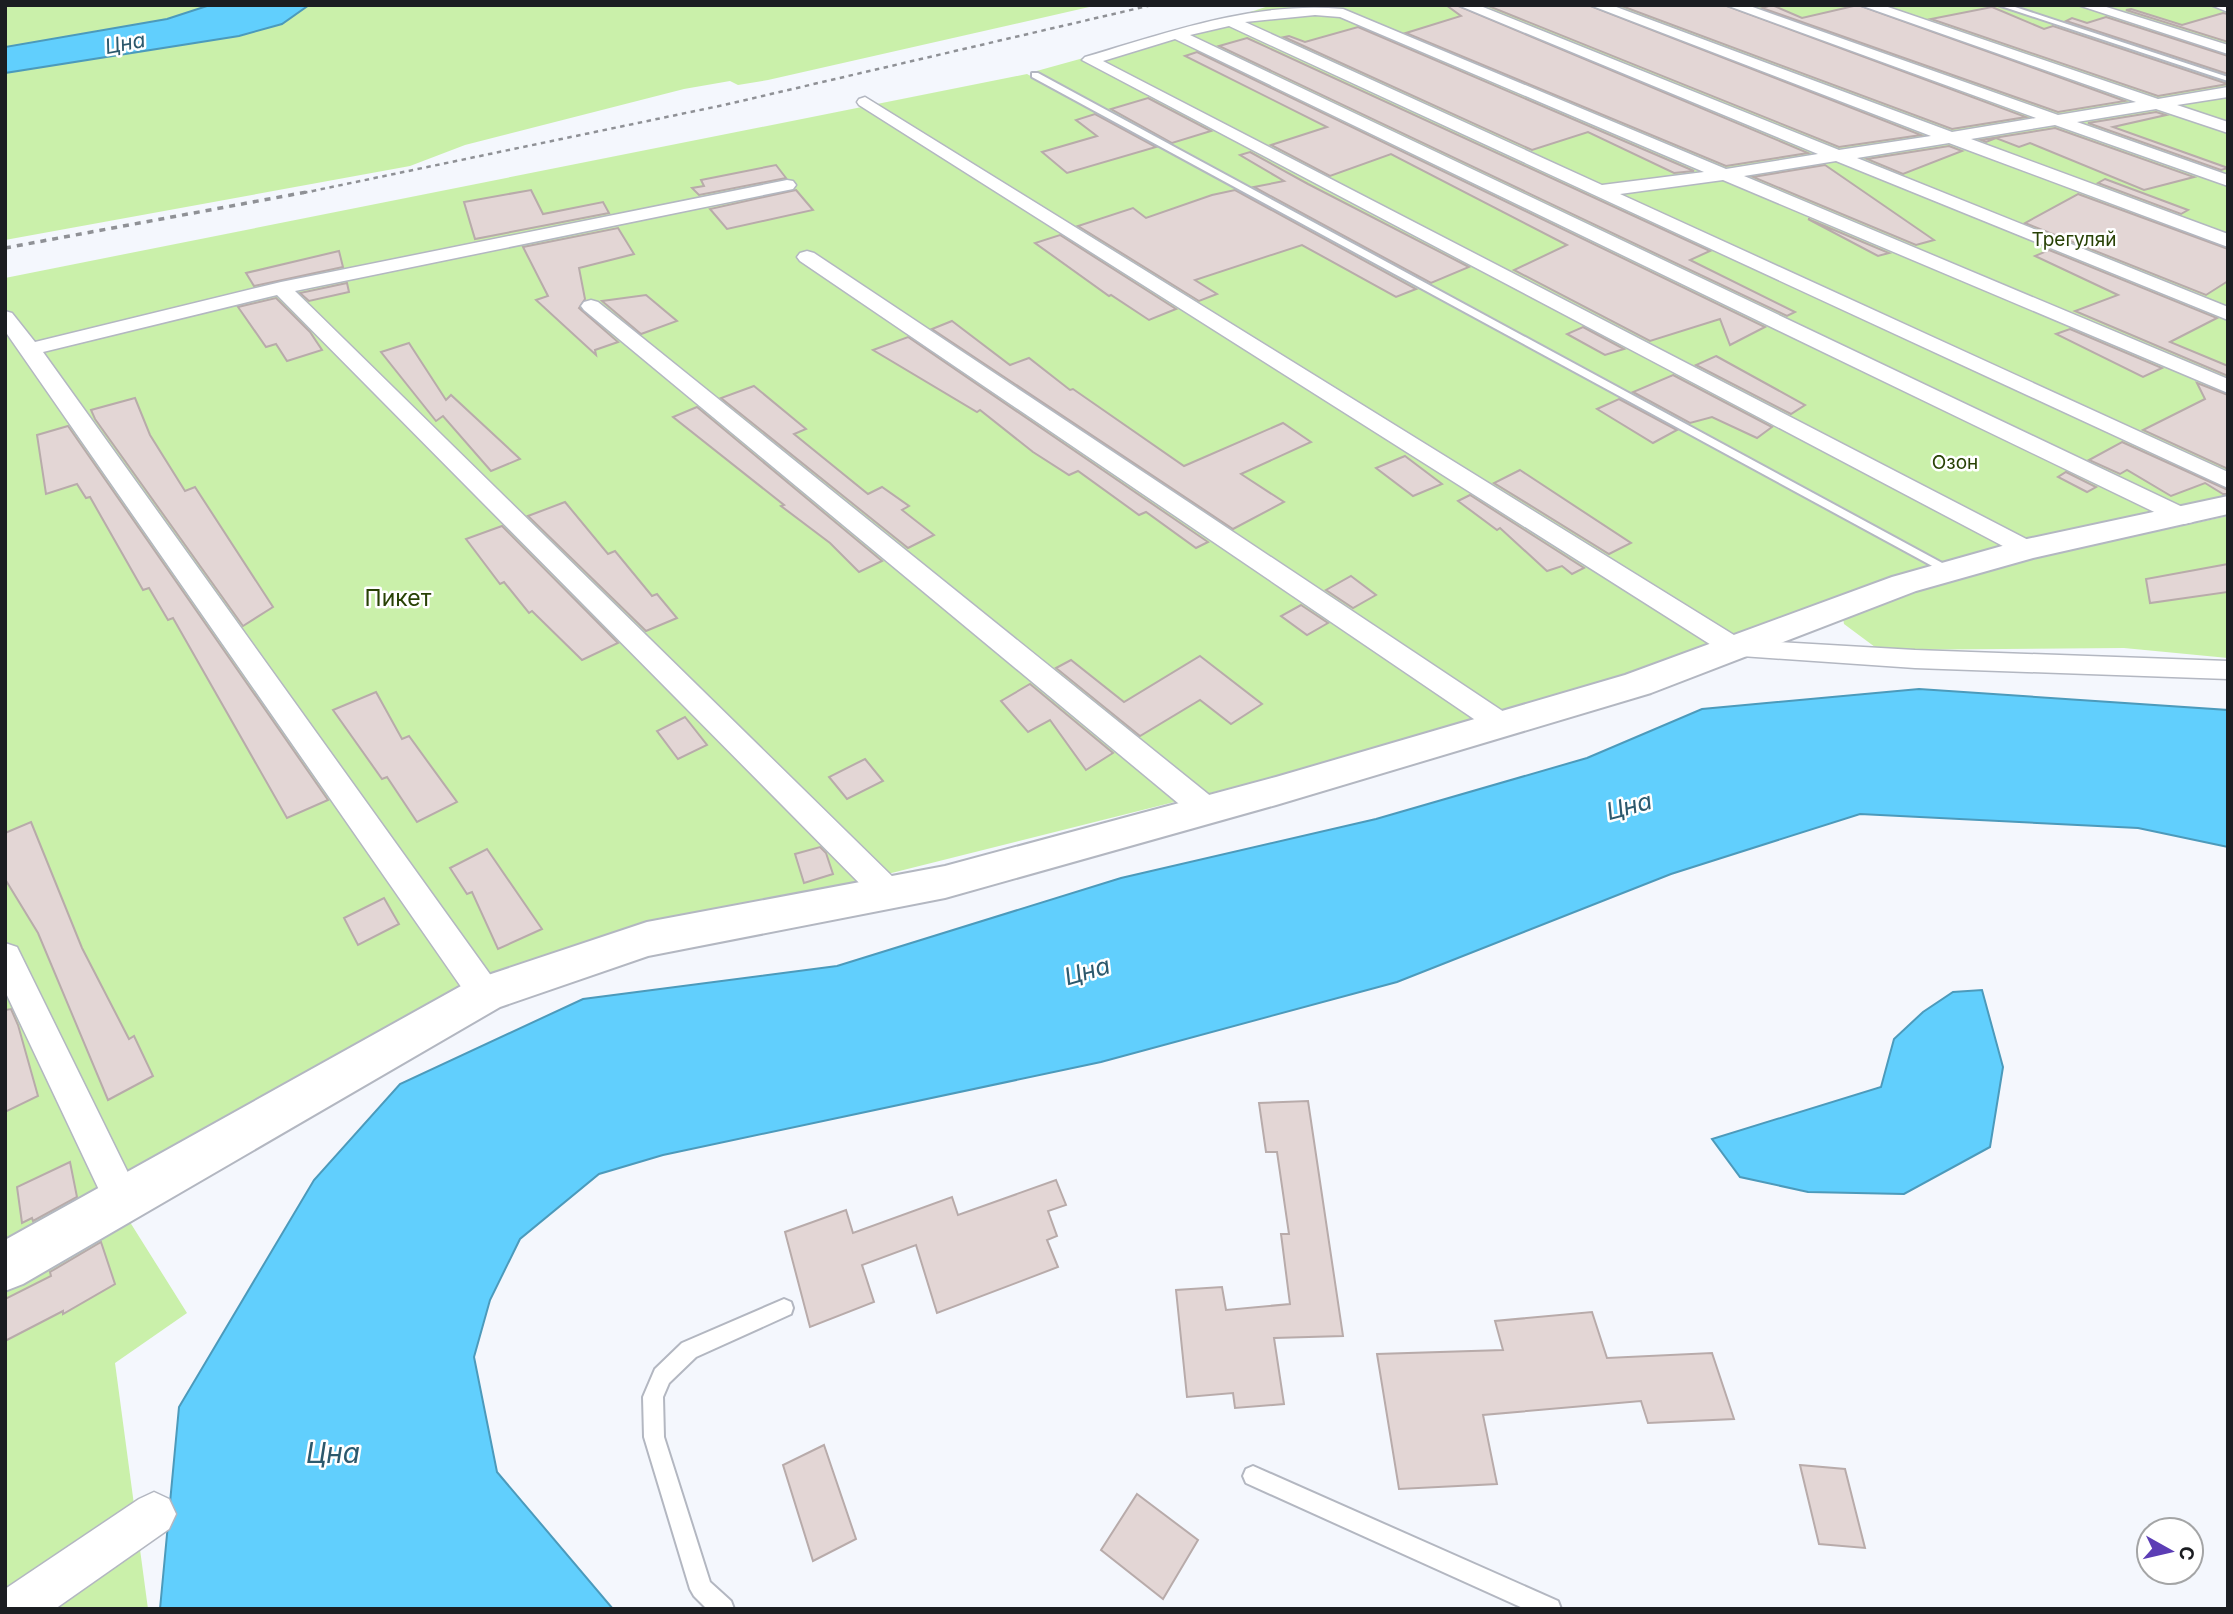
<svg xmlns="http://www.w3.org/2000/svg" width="2233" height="1614" viewBox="0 0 2233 1614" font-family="Inter,sans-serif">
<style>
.green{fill:#caf0aa}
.water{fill:#61cffd;stroke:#4c9abb;stroke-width:2}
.building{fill:#e3d6d5;stroke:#b8abaa;stroke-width:2}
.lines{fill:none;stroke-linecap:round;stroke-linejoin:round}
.lane-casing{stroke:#b3b7c1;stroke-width:4}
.street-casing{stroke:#b3b7c1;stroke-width:3}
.secondary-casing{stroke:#b3b7c1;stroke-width:4}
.lane{fill:#fff;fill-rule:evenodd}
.street{fill:#fff;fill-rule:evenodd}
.secondary{fill:#fff;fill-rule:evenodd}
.rail-far1{stroke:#8f9196;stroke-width:2.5;stroke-dasharray:4.5 4.5;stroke-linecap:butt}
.rail{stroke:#8f9196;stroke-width:3.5;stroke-dasharray:6 6;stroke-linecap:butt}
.labels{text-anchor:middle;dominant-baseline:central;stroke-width:5;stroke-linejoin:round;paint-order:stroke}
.far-park-label{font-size:19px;fill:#284205;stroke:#fff}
.far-water-label{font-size:21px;font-style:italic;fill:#2c596d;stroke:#fff}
.park-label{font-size:23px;fill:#284205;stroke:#fff}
.water-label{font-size:24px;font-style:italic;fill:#2c596d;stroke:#fff}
.near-water-label{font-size:28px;font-style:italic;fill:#2c596d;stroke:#fff}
</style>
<rect width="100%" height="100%" fill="#f4f7fd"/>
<g class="green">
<polygon points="5,5 210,5 167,19 5,47"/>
<polygon points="309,5 1098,5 768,80 738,85 730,81 684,89 465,145 410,166 5,240 5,73 281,24"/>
<polygon points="1272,5 1856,5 2228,131 2228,477 1228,19"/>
<polygon points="1862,5 2228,5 2228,128"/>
<polygon points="1224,19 2228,484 2228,499 1943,564 1033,72"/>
<polygon points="1027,74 1935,567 1665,661 1401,745 549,959 126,1211 5,958 5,278"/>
<polygon points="2228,516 2228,658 2124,648 1879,650 1844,624 1842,613 2048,555"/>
<polygon points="5,964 123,1211 187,1313 115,1363 148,1609 5,1609"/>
</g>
<g class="water">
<polygon points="210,5 309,5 282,24 239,36 5,73 5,47 167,19"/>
<polygon points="1919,689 2228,710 2228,847 2138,828 1860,814 1671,874 1397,982 1101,1062 663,1155 599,1174 520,1239 490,1300 474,1357 497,1472 613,1609 160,1609 179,1407 314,1180 400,1084 583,999 837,966 1121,878 1376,819 1587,758 1702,709"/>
<polygon points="1982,990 2003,1067 1990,1147 1904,1194 1808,1192 1740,1177 1712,1139 1881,1087 1894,1039 1923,1012 1953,992"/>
</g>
<g class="building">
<polygon points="1446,5 1456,5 1808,153 1726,166 1406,33 1461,16"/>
<polygon points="1486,5 1588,5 1921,135 1839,147"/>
<polygon points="1619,5 1724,5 2026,117 1952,129"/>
<polygon points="1772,5 1802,18 1858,5 2125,101 2058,112 1762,8"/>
<polygon points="1992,7 2044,29 2053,26 2228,84 2158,96 1931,19"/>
<polygon points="2131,9 2182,25 2223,13 2228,14 2228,42 2126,10"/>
<polygon points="2106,17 2228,56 2228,74 2066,21 2072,18 2087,23"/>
<polygon points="1358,27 1694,171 1674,173 1588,132 1532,150 1284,37 1289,36 1305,42"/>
<polygon points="1247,38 1710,251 1690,260 1795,312 1787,316 1219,46"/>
<polygon points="1197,52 1765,327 1730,345 1720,319 1650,341 1514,270 1567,245 1391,154 1330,176 1271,145 1327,127 1185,56"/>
<polygon points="1148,98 1211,131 1172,143 1111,109"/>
<polygon points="2156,112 2166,115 2113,127 2228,168 2221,170 2088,123"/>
<polygon points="1095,114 1156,147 1067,173 1042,152 1097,136 1076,120"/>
<polygon points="2055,128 2194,177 2144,190 2030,143 2019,147 1996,138 1986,142 1981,140"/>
<polygon points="1949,146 1962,151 1903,174 1867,159"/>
<polygon points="1250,152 1308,184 1469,267 1431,283 1254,187 1284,181 1240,155"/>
<polygon points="776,165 786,178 699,195 692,188 704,186 701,180"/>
<polygon points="1825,165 1934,240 1916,245 1753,177"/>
<polygon points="2105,179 2188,210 2181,214 2098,183"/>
<polygon points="531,190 543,214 603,202 609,213 475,239 464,202"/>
<polygon points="796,190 813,210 727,229 710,209"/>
<polygon points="1235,190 1416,289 1396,297 1302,245 1195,280 1217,294 1199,301 1078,226 1133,208 1146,218 1212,195"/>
<polygon points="2078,194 2228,249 2228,281 2206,295 2025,223"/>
<polygon points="1808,219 1889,253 1878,256"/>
<polygon points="618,228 634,254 579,268 585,299 579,308 618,342 595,350 596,355 536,300 548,296 523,247"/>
<polygon points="1060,235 1176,309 1149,320 1111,295 1109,296 1035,243"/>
<polygon points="2049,250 2217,318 2170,342 2228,366 2228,376 2075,311 2118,295 2035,256"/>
<polygon points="339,251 343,267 254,286 246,273"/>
<polygon points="347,283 349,292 309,301 300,293"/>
<polygon points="646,295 677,321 641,334 602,301"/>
<polygon points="276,298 310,332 322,350 287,361 276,344 266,347 238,307"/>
<polygon points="952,321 1010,365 1029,358 1070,390 1073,389 1184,466 1283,423 1311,442 1241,474 1284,502 1233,529 932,329"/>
<polygon points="1583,327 1624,349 1605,355 1567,334"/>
<polygon points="2070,329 2162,368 2143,377 2056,334"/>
<polygon points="908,337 1208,542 1196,548 1146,512 1139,515 1078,471 1069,475 1033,452 980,410 977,412 873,350"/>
<polygon points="409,343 446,400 451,395 520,459 491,471 443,416 436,421 381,352"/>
<polygon points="1716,356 1805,405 1791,414 1696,365"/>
<polygon points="1673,375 1772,427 1757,438 1712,417 1690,423 1633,392"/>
<polygon points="2197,383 2228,395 2228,469 2143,430 2205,399"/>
<polygon points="754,386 806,429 794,434 868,494 882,487 909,506 902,510 934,535 908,548 721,398"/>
<polygon points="135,398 150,435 185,491 195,487 273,607 243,626 95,419 91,410"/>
<polygon points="1619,399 1677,430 1653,443 1597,409"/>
<polygon points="697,407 882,561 859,572 830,543 781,506 784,505 673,417"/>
<polygon points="68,426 328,800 287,818 173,618 168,620 149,588 143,590 90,497 86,498 77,484 46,494 37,435"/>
<polygon points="2122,442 2228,490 2228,494 2223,494 2205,483 2171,496 2127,470 2120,474 2089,460"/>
<polygon points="1405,456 1442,484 1413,496 1376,468"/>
<polygon points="1520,470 1631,543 1609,554 1494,483"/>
<polygon points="2066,472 2096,487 2087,492 2058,477"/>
<polygon points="1470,495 1584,568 1572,574 1562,566 1547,571 1500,528 1497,530 1458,501"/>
<polygon points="565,502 608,554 615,551 652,596 657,594 677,618 646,631 528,516"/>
<polygon points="502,526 618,643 582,660 532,611 529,613 504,582 500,584 466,539"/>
<polygon points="2228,564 2228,592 2150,603 2146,579"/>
<polygon points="1351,576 1376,595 1353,608 1326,590"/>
<polygon points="1301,605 1328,623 1307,635 1281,616"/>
<polygon points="1200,656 1262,704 1231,724 1200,700 1140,736 1056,668 1071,660 1124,702"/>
<polygon points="1030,684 1113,753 1086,770 1050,720 1028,732 1001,701"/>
<polygon points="376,692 402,739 409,736 457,802 417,822 387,777 382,779 333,710"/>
<polygon points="685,717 707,745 678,759 657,731"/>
<polygon points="865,759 883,781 847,799 829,777"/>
<polygon points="31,822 82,948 129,1039 134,1036 153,1076 108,1100 38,933 5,879 5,833"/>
<polygon points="820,847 826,853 833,874 804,883 795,854"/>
<polygon points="487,849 542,929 498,949 472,892 467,894 450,868"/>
<polygon points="384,898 399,924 358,945 344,918"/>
<polygon points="11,1009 18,1025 38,1096 5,1112 5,1010"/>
<polygon points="1308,1101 1343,1336 1274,1338 1284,1404 1235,1408 1233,1393 1187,1397 1176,1290 1222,1287 1226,1310 1290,1304 1281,1234 1289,1234 1277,1152 1266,1152 1259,1103"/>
<polygon points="70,1162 77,1197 33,1221 32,1218 22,1223 17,1187"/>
<polygon points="1056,1180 1066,1205 1048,1211 1057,1236 1047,1240 1058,1267 937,1313 916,1245 862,1265 874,1302 810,1327 785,1232 846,1210 853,1233 952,1197 958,1215"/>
<polygon points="101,1242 115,1284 63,1314 63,1311 5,1341 5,1299 51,1276 50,1272"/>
<polygon points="1592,1312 1607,1358 1712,1353 1734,1419 1648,1423 1641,1401 1483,1415 1497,1484 1399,1489 1377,1354 1503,1350 1495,1321"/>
<polygon points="824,1445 856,1539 813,1561 783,1465"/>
<polygon points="1800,1465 1845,1469 1865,1548 1819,1544"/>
<polygon points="1137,1494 1198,1540 1163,1599 1101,1550"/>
</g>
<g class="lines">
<g class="lane-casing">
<g id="lane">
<polygon points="1998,5 2009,5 2228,77 2228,81"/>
<polygon points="1032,73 1038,73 1957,571 1955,574 1947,574 1032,77"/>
<polygon points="784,1299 791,1302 793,1308 791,1314 696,1357 669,1383 663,1397 664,1437 710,1582 731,1601 734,1609 707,1609 694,1596 690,1589 644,1437 643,1397 655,1369 682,1343"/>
<polygon points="1253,1466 1558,1601 1561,1609 1525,1609 1246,1483 1243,1476 1246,1469"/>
</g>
</g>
<g class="street-casing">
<g id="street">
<path d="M1458 5H1478L1839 150 1931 136 1590 5H1611L1952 132 2036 118 1726 5H1747L2058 115 2136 102 1860 5H1882L2158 99 2228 87V97L2177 105 2228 122V133L2156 109 2077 122 2228 175V186L2055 125 1971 139 2228 234V247L1949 143 1857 158 2228 307V320L1836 161 1744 176 2228 379V393L1723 180 1620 194 2228 472V488L1229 26 1190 35 2193 512 2196 517 2193 522 2184 524 2175 522 1175 39 1103 61 2036 544 2039 549 2036 554 2027 557 2018 554 1082 60 1085 57C1169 32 1254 1 1343 9L1726 169 1818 154ZM1315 15 1340 17 1704 172 1602 185 1245 22Z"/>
<polygon points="2078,5 2100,5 2228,45 2228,54"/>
<polygon points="2211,5 2228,5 2228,12"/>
<polygon points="865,97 1742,640 1915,650 2228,661 2228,679 1915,668 1727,655 859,105 857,102 859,99"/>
<polygon points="787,180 793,181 796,185 793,189 295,291 900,884 905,893 900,902 889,905 878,902 277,295 43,352 497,984 502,994 497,1004 485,1008 473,1004 5,331 5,311 12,313 35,342 281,282"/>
<polygon points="807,251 814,253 1513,718 1517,725 1513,732 1503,735 1493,732 800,261 797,257 800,253"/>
<polygon points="591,300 598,302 1218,802 1222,810 1218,818 1207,821 1196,818 584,310 581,306 584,302"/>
<polygon points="5,943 17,947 135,1187 141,1199 135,1211 122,1216 109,1211 5,991"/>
<polygon points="154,1492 169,1499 176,1514 169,1529 55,1609 5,1609 5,1589 139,1499"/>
</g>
</g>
<g class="secondary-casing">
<polygon id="secondary" points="2228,496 2228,514 2033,558 1916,591 1651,693 1276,805 945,898 648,956 500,1007 23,1284 5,1291 5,1240 470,981 647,922 945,866 1276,777 1625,675 1892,577 2027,539"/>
</g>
<use href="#lane" class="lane"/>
<use href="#street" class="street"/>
<use href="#secondary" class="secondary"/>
<polyline class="rail-far1" points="303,193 724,105 1152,5"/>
<polyline class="rail" points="5,248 312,191"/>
</g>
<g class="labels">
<g class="far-park-label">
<text x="2074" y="239">Трегуляй</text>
<text x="1955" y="462">Озон</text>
</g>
<g class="far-water-label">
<text transform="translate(125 43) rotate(-11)">Цна</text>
</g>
<g class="park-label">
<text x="398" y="598">Пикет</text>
</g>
<g class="water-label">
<text transform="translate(1629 806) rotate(-15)">Цна</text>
<text transform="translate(1087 971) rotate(-16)">Цна</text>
</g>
<g class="near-water-label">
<text x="333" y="1453">Цна</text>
</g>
</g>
<rect width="2233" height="1614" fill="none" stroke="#1b1d21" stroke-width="14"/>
<g transform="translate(2170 1551) rotate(98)"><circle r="33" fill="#ffffff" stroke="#a4a5a6" stroke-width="2"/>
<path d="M0-5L12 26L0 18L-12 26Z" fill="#5c3db5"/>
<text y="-10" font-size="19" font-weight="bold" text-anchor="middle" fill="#1b1d21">С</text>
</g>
</svg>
